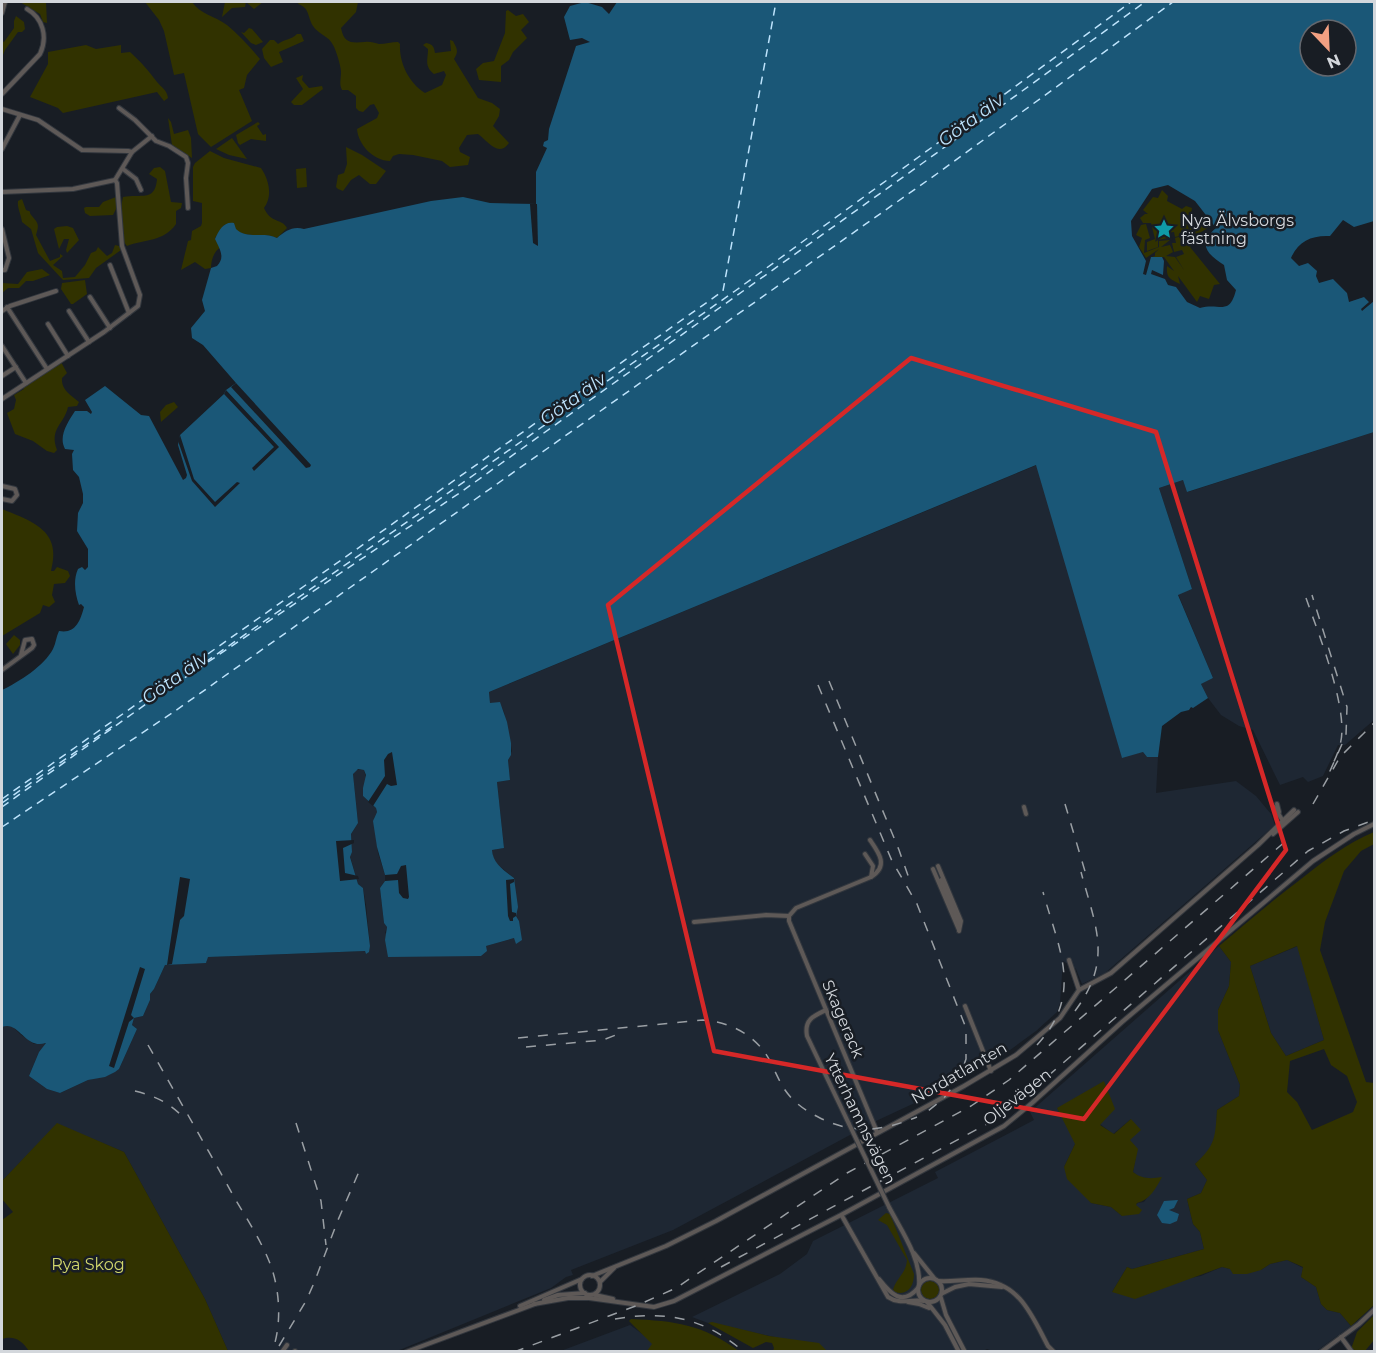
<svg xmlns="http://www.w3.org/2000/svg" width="1376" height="1353" viewBox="0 0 1376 1353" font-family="Montserrat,sans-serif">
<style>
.built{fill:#1e2733;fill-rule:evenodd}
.green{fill:#313200;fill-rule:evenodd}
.water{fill:#1a5777;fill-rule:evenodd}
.pier{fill:#181d24}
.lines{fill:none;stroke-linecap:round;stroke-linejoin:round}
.ferry{stroke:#bde3fc;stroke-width:1.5;stroke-dasharray:8 6;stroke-linecap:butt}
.minor-casing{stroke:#32373e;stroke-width:6}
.minor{stroke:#5e5957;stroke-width:4}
.rail{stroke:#9a9fa4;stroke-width:1.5;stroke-dasharray:10 10;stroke-linecap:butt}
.minor-bridge-casing{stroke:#32373e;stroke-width:6;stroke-linecap:butt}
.minor-bridge{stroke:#5e5957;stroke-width:4}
.marked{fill:none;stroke:#d62828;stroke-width:4.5;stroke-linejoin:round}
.labels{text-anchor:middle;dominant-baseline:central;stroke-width:5;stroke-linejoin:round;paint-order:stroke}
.poi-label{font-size:16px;fill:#d3d7dc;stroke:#181d24;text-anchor:start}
.street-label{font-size:16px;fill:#d3d7dc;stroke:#181d24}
.park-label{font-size:16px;fill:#d1d66c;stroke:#181d24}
.water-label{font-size:18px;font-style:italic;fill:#bde3fc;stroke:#181d24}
</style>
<rect width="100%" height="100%" fill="#181d24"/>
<g class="built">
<polygon points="1374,432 1374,720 1345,745 1338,745 1323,776 1308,782 1303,777 1280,785 1253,730 1239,726 1221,715 1208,698 1201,684 1213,678 1178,594 1192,589 1159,488 1183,480 1188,492"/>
<polygon points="1037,465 1122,757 1143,752 1147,757 1158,757 1156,793 1236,781 1256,796 1271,814 1275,825 1105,973 1082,984 1076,969 1063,961 1060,1003 1057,1012 1036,1031 999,1058 981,1063 949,1087 876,1121 673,1230 571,1270 573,1275 566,1277 551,1288 397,1351 228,1351 205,1299 124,1152 57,1124 2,1181 2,1027 6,1025 12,1026 20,1034 34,1044 46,1044 39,1052 29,1076 47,1089 60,1093 88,1080 109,1075 119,1069 137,1029 132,1025 134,1018 143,1016 150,1000 150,994 154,989 165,965 207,962 207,957 365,951 366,954 370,946 366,905 363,888 358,884 350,856 352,852 351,834 358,823 353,774 355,770 364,770 366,778 363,796 376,808 377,812 374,819 378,853 385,875 385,881 380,888 384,923 387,927 385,933 481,956 486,946 514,938 519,921 516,916 514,878 496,863 493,856 492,850 504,848 497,782 510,780 508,760 512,751 504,712 500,703 490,703 489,692"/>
<path d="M1219 946 1231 962 1229 986 1218 1010V1030L1240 1085 1239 1096 1217 1110 1216 1134 1209 1151 1195 1164 1207 1180 1201 1193 1187 1199 1193 1224 1200 1232 1204 1249 1132 1269 1127 1267 1112 1292 1201 1276 1222 1267 1230 1269 1261 1270 1270 1264 1287 1260 1303 1268 1301 1277 1316 1287 1321 1304 1327 1310 1340 1313 1351 1326 1315 1352H995L987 1349 981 1352H827L779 1338 712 1323H708L692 1317 780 1274 807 1254 813 1241 938 1178 935 1172 1034 1120 1030 1112ZM1131 1119 1130 1141 1137 1150 1133 1172 1139 1177 1152 1179 1161 1178 1144 1202 1138 1203 1122 1216 1111 1207 1091 1203 1064 1167 1075 1144 1100 1124 1113 1134Z"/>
<polygon points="1298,946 1324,1040 1286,1056 1271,1033 1250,966"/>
<polygon points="630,1325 665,1351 558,1352"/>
</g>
<g class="green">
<polygon points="20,2 46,2 47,23 43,22 40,14"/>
<path d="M145 2H192C200 14 215 16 227 25 239 35 250 47 260 59L247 75 244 88 239 90 252 121 211 147 198 134 184 73 174 75 164 31 159 20Z"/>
<polygon points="225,2 263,2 254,9 246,2 245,7 232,8 222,17"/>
<path d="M299 2H358L356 12 341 28C344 44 352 43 365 42 369 41 375 43 379 44 385 44 392 42 398 42L400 44C399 63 409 83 425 93L442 85 446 75 444 71 434 74C424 66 428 60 428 49L423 45 426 43C433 44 434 47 435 53L451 51 450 40 453 41C457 49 459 51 454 59L478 98 492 103 500 109 499 116 493 126 509 143C498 158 488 141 478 134L467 135 459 148 460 152 470 157 468 165 450 167 442 161 413 155 399 154 393 156 390 161C373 161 358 144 357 129L377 118 379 113 374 104 370 105 363 112 359 111 356 108V96L348 90H342C339 84 341 79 341 72 341 66 336 50 333 45 329 36 318 34 313 26 307 16 310 8 298 4Z"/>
<polygon points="508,10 516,16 523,14 529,22 521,30 527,38 513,52 509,60 501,66 501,82 479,80 476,69 483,63 494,61 505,33 506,11"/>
<polygon points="16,16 24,22 25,29 22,32 18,32 5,50 3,55 2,54 2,41 4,42 14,28 14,21"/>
<polygon points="249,28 252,29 263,42 256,45 251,43 241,32 244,33"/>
<path d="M297 34H301L304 41 279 52 283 62 271 67 264 58 262 49 270 40H274L278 44C284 39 291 40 297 34Z"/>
<path d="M86 45 96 49 121 45V53L130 52C143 64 147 69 157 82 162 88 167 90 168 98L164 101 157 92 63 113 58 108 30 97 48 64V52Z"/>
<polygon points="303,75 302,80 309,88 322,86 323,89 302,105 294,105 291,102 303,89 296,78"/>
<polygon points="168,118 171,122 174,134 188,130 191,138 192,158 172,145"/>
<polygon points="258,122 260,124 257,126 263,135 266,134 266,141 251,139 240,145 238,143 236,135"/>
<polygon points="232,138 247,159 229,155 216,149"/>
<polygon points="346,147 362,155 386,171 376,184 370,184 359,175 351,180 343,191 338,189 336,187 338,175 344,173 347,164"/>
<path d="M210 151 224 158 261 168C269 180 273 196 264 208 271 224 282 218 287 228L277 238C264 231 247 240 235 229L234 223 224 225 215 238 221 247C214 251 211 260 211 268L205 269 195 262 181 270 188 241 191 240 192 231 201 226 202 223V203L193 201V167L195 163Z"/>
<path d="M160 167 165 171 171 202 182 203 181 208 176 211V224C164 242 144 239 127 246L123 241C125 226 119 212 123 197 140 193 155 203 157 179L149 174 154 168Z"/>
<polygon points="306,168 307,187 297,188 296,169"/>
<path d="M1162 190 1168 196 1167 201 1182 209 1186 206 1192 208 1191 214 1187 216 1189 232 1194 233 1197 240 1186 241 1198 242 1190 247 1220 284 1214 285 1209 299 1200 296 1197 302 1178 276 1180 284C1170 279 1166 278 1167 266L1174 271 1164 257H1152L1155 256V253L1159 249 1146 258 1139 247 1142 238 1136 235 1141 225 1146 224 1150 238 1145 240 1144 253 1159 247V241L1170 240 1161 247 1170 245 1173 252 1166 256 1175 257 1184 270 1176 257 1184 254 1182 250 1174 252 1172 243H1176L1175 238 1184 235 1175 237 1174 232 1167 233 1168 238 1158 240V247L1147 251V242L1155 239 1151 223H1143L1140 218 1145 214H1148L1143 210 1153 197 1158 198Z"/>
<polygon points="116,197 117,207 113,215 90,216 85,213 84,208 86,207 99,207 103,202"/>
<path d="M22 199 26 210C34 213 27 210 32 216 39 224 39 225 36 235L50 261 60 257V254L63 256 53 265 62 271 63 278 75 277 85 265 91 253 96 251 98 247 107 256 112 253 115 245 119 246 121 250 96 268 89 278 63 280 38 253 31 229 22 222C21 214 17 208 18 201Z"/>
<polygon points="1193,215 1208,228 1196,235 1195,231 1190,230 1188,217"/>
<polygon points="67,226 73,228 79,240 67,253 66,250 69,239 64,239 59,249 54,229 57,227"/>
<polygon points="42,269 50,275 33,281 26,281 19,288 8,288 2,293 2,283 18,284 27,272"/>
<polygon points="85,280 87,294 73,304 71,304 61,289 62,283"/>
<path d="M61 362 67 373 62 378C61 390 71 395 79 402L77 406 68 407C64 425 49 428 57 450L54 453 47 451 33 441 15 434 7 413 14 409 16 400 14 395 24 389 23 386Z"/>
<polygon points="174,402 178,407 161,422 160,412 166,405"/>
<path d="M2 509C34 522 62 531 51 571H54L57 567 68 571 70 576 65 583 54 584 52 595 55 602 49 607 43 605 40 613 2 636Z"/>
<polygon points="14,635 20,640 20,645 13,654 6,644"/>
<path d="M1374 832V844L1361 851 1344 871 1325 922 1320 950 1366 1082 1374 1083V1305L1351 1326 1340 1313 1327 1310 1321 1304 1316 1287 1301 1277 1303 1267 1287 1260 1270 1264 1261 1270 1247 1274H1233L1230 1269 1222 1267 1135 1299 1112 1292 1127 1267 1132 1269 1204 1249 1200 1232 1193 1224 1187 1199 1201 1193 1207 1180 1195 1164C1216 1145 1215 1137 1217 1110L1239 1096 1240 1085 1218 1030V1010L1229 986 1231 962 1219 946C1246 923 1273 900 1301 879 1324 861 1347 843 1374 832ZM1297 946 1324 1040 1286 1056 1271 1033 1250 966ZM1324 1049 1331 1065 1347 1076 1357 1102 1353 1112 1312 1130 1297 1102 1287 1092 1290 1061Z"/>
<path d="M1104 1081 1115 1109 1100 1125 1114 1134 1131 1119 1141 1130 1130 1140 1138 1149 1133 1172C1142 1179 1151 1179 1162 1177 1156 1188 1150 1200 1137 1203L1136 1205 1142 1210 1139 1214 1122 1216 1111 1207 1091 1203 1067 1179 1064 1167 1075 1144 1057 1108Z"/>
<path d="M57 1123 124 1152 205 1299 228 1351H29C22 1341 15 1335 2 1339V1220L13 1212 2 1199V1181Z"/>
<path d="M886 1213 890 1214 914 1274C914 1286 908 1296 895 1292L893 1290C896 1278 906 1274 907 1260L887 1225 878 1220Z"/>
<circle cx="930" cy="1290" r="9"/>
<polygon points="1374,1315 1374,1340 1365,1351 1350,1352 1357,1332"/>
<path d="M631 1319C675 1321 702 1324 739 1351H647L652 1344 629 1321Z"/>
<polygon points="712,1322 769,1336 819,1343 827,1351 773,1351 774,1348 772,1343 766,1342 753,1348 708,1323"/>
</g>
<g class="water">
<path d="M585 2 602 7 609 14 617 2H1374V221L1354 227 1343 220 1330 236C1312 235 1298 241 1291 258L1299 266 1308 263 1317 271 1316 276 1319 283 1333 279 1347 293 1349 302 1364 297 1369 302 1361 309 1362 311 1374 301V432L1187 492 1183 480 1159 488 1192 589 1178 595 1213 678 1201 684 1208 698 1193 708 1191 707 1189 710 1181 712 1162 726 1158 757H1147L1143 752 1122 758 1036 465 489 692 490 703 500 702 507 722 511 743V755L508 760 510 780 497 782 504 848 492 850C493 864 504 870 514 878L518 907 516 916 519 921 522 940 516 944 514 938 486 946 487 951 481 956 388 957 385 940 387 927 384 923 380 888 385 881V875L377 847 373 821 377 812 376 808 363 796V788L366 775 364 770 358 769 353 774 358 823 351 834 352 852 350 857 358 884 363 888 370 946 369 952 366 954 365 951 208 957 206 963 165 965 154 989 150 994V1000L143 1016 134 1018 132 1025 137 1029 119 1069 115 1072 105 1077 88 1080 60 1093 47 1089 29 1076 39 1052 46 1043C25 1050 19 1020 2 1027V690C19 682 44 666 53 649 56 643 56 637 59 631 75 634 80 622 84 607L81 604 79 605C75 594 73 580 78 569L82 567 85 570 88 567V549L77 531 78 513 83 503V494L79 477 73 470 72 454 74 450 65 449C58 436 68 422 75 411H87L91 414 92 412 85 400 105 386 141 415 149 416 183 480 186 478 187 475 178 445 180 435 224 394 226 390 236 383 203 345 192 338 191 328 205 311 202 300 211 268 217 266C226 257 219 248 215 239 219 230 224 221 234 223L236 229C247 240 264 231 277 238 286 231 292 226 304 229L431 201 463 197 490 203 536 204V172L547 148 543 146 544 142 548 140 549 129 576 46 590 42 582 38 570 40 564 17 570 6ZM1310 30H1346V66H1310ZM1168 185 1195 201 1216 228C1197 244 1207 254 1224 265L1227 280 1236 290C1229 317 1220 302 1200 308L1187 302 1176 287 1168 285 1165 279 1151 274 1152 270 1163 275 1164 261 1162 257H1151L1146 275 1143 274 1146 261 1132 236 1131 221 1152 189Z"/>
<polygon points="1178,1200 1174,1208 1169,1210 1179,1214 1177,1221 1170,1224 1162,1223 1157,1215 1164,1201"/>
</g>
<g class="pier">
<polygon points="530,204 537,204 538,246 533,243"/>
<polygon points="236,383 311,465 310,467 306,468 231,387"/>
<polygon points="226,390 279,447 254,471 252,468 274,447 224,394"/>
<polygon points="180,435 194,479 215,502 237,482 240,483 215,507 192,481 178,441"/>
<polygon points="392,752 397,785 391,786 387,784 373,806 368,802 385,776 384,760 388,754"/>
<polygon points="354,840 354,843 343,848 345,873 358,876 359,879 340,881 336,841"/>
<polygon points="406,865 409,897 408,899 403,898 399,893 398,880 385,881 385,875 397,874 401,866"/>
<polygon points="180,877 190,879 184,916 180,920 172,964 167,965"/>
<polygon points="514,879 514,882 510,884 512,912 516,913 516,916 513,918 513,921 510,921 508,916 506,880"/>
<polygon points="140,967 145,969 131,1015 134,1018 129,1022 114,1068 109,1066"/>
</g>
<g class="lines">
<g class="ferry">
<polyline points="194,670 397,529 735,291 1131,2"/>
<polyline points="2,799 723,291 776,2"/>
<polyline points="2,803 113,726"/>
<polyline points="2,807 153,699 461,492 920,165 1145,2"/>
<polyline points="2,827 175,711 938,173 1173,2"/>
</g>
<g class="minor-casing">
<g id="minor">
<polyline points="2,13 5,2"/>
<path d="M2 94 40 54C48 37 43 18 27 9"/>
<polyline points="119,108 135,120 156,141 169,146 186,157 188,163 186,178 188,208"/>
<polyline points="2,109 38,120 82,150 128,151 132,152"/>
<polyline points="2,149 20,115"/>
<polyline points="123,169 136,179 141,190"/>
<polyline points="2,192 73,189 115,180 132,152 152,136"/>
<polyline points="2,229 9,258 5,270 2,270"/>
<polyline points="110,265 129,313"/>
<polyline points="90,297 110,328"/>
<polyline points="7,307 47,369"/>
<polyline points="2,311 10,306 56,291"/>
<polyline points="69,311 89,342"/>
<polyline points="48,324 68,356"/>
<polyline points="2,346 26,383"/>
<polyline points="2,376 16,367"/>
<polyline points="2,399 104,332 138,306 140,295 122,246 117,183 115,180"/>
<polyline points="2,486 15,489 17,495 12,501 2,499"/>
<polyline points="2,670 32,648 34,645 32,639 25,640 21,655"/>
<polyline points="1277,804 1279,812"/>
<polyline points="1024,807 1026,814"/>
<polyline points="1274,807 1283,821"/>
<polyline points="1273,834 1298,812"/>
<path d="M865 854 873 866 871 877C889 866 879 853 870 840"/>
<polyline points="938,866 961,921 959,931"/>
<polyline points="933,869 959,930"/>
<polyline points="941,880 959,923"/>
<polyline points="789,916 789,921 877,1132"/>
<polyline points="694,922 766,915 789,916 796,908 871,877"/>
<polyline points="1069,960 1079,990"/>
<polyline points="965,1006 991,1071"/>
<path d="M826 1010C813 1016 804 1020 807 1036L849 1124"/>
<path d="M889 1207C901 1230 921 1258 919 1285"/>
<path d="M842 1216 888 1297C900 1305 910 1299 924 1301"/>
<polyline points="914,1253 934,1278"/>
<circle cx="590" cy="1285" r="10"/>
<polyline points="592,1276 666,1246 716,1221 964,1086 1016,1055 1060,1018 1079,990 1111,973 1258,845 1294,810"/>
<circle cx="930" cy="1290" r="12"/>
<path d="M879 1279C890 1293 902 1307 918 1288"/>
<path d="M938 1281C952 1282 966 1279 981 1280 1020 1283 1032 1316 1048 1346L1054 1352"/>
<polyline points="600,1282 614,1268"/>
<polyline points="943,1293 955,1287 969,1284 1002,1287"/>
<polyline points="595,1295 613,1299"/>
<polyline points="941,1298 946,1315 965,1352"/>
<polyline points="544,1300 558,1295 585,1293"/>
<polyline points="908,1302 919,1304 929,1308"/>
<polyline points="927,1302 945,1325 959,1352"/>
<polyline points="534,1304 568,1298 589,1298 654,1307 674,1301 841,1215 1004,1126 1032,1103 1122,1022 1313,861 1354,834 1374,824"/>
<polyline points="520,1306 582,1279"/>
<polyline points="1341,1337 1352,1352"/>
<polyline points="282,1352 287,1345"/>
<polyline points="295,1352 295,1351"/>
<polyline points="406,1352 535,1304"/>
<polyline points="1321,1352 1359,1324 1374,1310"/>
</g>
</g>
<use href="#minor" class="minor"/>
<g class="rail">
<path d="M1306 598C1318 633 1350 711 1340 745 1338 754 1333 763 1330 771L1346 735 1347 707 1312 595"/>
<polyline points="829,681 899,850 911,884"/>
<polyline points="818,685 892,861 917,904 966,1028 966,1059 959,1079 943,1099 928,1111"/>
<polyline points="1065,804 1087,878"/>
<polyline points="1313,804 1340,757 1374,723"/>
<path d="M1075 1011C1113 960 1096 928 1081 872"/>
<path d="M518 1038 703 1020C731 1022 757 1036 770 1061 775 1071 779 1081 785 1090 794 1103 806 1111 820 1118 855 1135 882 1131 917 1117"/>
<path d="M148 1045C177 1096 206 1146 234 1197 247 1219 262 1242 271 1266 280 1292 282 1325 272 1352"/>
<path d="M1037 1045C1084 994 1059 950 1043 892"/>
<polyline points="526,1047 603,1040 621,1033"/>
<path d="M135 1091C155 1096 170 1103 184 1118"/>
<polyline points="296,1123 321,1201 326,1245"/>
<polyline points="721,1267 987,1124 1011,1108 1308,851 1344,831 1374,820"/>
<path d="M615 1319C665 1310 705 1318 744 1352"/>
<polyline points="279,1346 306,1301 314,1283 338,1220 361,1167"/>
<polyline points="514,1352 638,1305 676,1288 847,1173 971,1106 1009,1080 1287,840"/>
</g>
<g class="minor-bridge-casing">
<polyline id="minor-bridge" points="849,1124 889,1207"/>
</g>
<use href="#minor-bridge" class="minor-bridge"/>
</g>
<path class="marked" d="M911 358 1156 432 1286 850 1084 1119 714 1051 608 605Z"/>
<defs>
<g id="sight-bare" transform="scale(1.62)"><path d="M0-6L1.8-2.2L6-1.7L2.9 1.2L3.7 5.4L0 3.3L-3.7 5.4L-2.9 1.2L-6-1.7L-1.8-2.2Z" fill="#0f9aa8" stroke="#181d24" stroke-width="2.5" paint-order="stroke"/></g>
</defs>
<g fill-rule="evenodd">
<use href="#sight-bare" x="1164" y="229"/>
</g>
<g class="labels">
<g class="poi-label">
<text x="1181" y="220">Nya Älvsborgs<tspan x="1181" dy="18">fästning</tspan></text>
</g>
<g class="street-label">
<text transform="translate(843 1019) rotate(67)">Skagerack</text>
<text transform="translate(959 1073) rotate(-30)">Nordatlanten</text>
<text transform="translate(1017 1097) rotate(-38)">Oljevägen</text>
<text transform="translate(860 1119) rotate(64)">Ytterhamnsvägen</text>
</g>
<g class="park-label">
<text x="88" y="1264">Rya Skog</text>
</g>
<g class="water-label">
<text transform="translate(971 120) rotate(-36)">Göta älv</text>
<text transform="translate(573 399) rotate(-35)">Göta älv</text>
<text transform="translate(175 678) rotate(-35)">Göta älv</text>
</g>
</g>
<rect width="1376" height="1353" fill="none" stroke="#d3d7dc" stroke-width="6"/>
<g transform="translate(1328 48) rotate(157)"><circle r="28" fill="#181d24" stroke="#63676e" stroke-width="1.5"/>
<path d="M0-4.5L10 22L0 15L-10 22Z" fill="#f3a082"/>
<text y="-9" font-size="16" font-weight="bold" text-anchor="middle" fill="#d3d7dc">N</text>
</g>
</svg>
